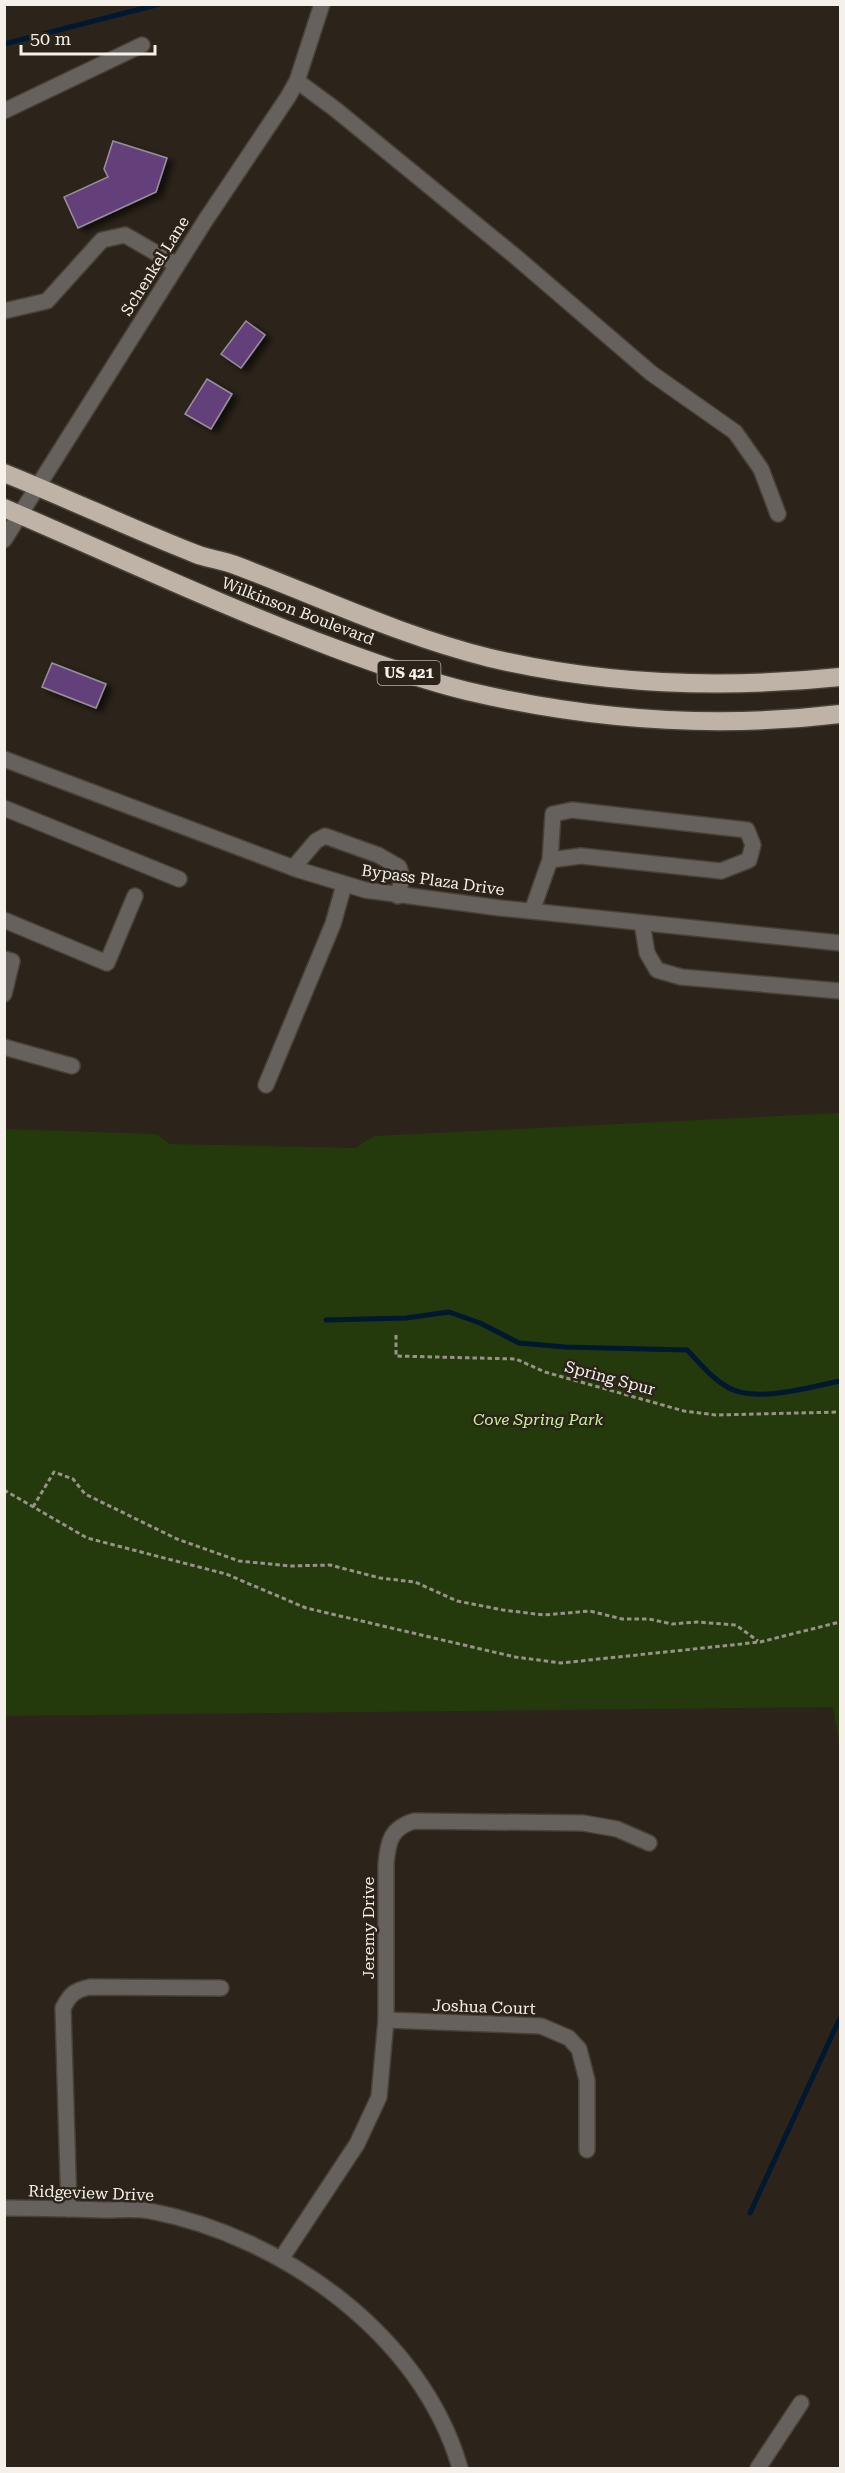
<svg xmlns="http://www.w3.org/2000/svg" width="845" height="2473" viewBox="0 0 845 2473" font-family="'Roboto Serif',serif">
<style>
.green{fill:#24390c}
.lines{fill:none;stroke-linecap:round;stroke-linejoin:round}
.stream{stroke:#001830;stroke-width:5}
.building{fill:#634079;stroke:#98909e;stroke-width:1.5;filter:url(#shadow)}
.minor-casing{stroke:#484137;stroke-width:18}
.highway-casing{stroke:#484137;stroke-width:21}
.path{stroke:#989289;stroke-width:3;stroke-dasharray:4.5 3;stroke-linecap:butt}
.minor{stroke:#66615c;stroke-width:15}
.highway{stroke:#bfb3a7;stroke-width:18}
.labels{text-anchor:middle;dominant-baseline:central;stroke-width:5;stroke-linejoin:round;paint-order:stroke}
.shield{fill:#2c241a;stroke:#b9b3ab;stroke-width:1.5}
.shield-label{font-size:15px;font-weight:bold;fill:#f5f0e9}
.street-label{font-size:16px;fill:#f5f0e9;stroke:#2c241a}
.park-label{font-size:16px;font-style:italic;fill:#c5f498;stroke:#2c241a}
</style>
<defs>
<filter id="shadow"><feDropShadow dx="6" dy="4" stdDeviation="3" flood-color="#0009"/></filter>
</defs>
<rect width="100%" height="100%" fill="#2c241a"/>
<polygon class="green" points="840,1113 840,1748 833,1707 5,1716 5,1129 156,1134 170,1144 355,1148 374,1136"/>
<g class="lines">
<g class="stream">
<polyline points="4,44 160,4"/>
<path d="M326 1320 406 1318 449 1312 480 1323 519 1343 565 1347 687 1350C700 1363 712 1379 729 1388 757 1403 810 1387 840 1381"/>
<polyline points="750,2213 840,2018"/>
</g>
</g>
<g class="building">
<polygon points="113,141 167,158 156,192 78,228 64,197 108,177 104,169"/>
<polygon points="246,321 265,335 241,368 221,354"/>
<polygon points="207,379 232,394 211,429 185,414"/>
<polygon points="52,663 106,684 96,708 42,687"/>
</g>
<g class="lines">
<g class="minor-casing">
<g id="minor">
<polyline points="297,81 335,109 516,257 651,373 735,432 761,469 778,514"/>
<polyline points="4,111 142,45"/>
<polyline points="4,311 47,301 102,240 125,235 177,265"/>
<polyline points="4,540 205,221 288,97 297,81 322,4"/>
<polyline points="4,759 299,870 365,890 500,908 840,943"/>
<polyline points="4,808 179,879"/>
<polyline points="293,868 316,841 325,836 378,855 399,867 402,877 398,896"/>
<polyline points="532,911 550,860 581,856 721,871 749,860 753,845 747,830 572,810 553,814 550,860"/>
<polyline points="4,920 107,963 135,896"/>
<polyline points="642,923 647,953 657,970 681,977 840,991"/>
<polyline points="4,959 12,961 4,994"/>
<polyline points="4,1047 72,1066"/>
<polyline points="266,1085 333,924 344,885"/>
<polyline points="386,2020 541,2026 569,2038 579,2049 587,2080 587,2150"/>
<path d="M4 2208C38 2208 71 2209 104 2210 119 2210 135 2208 150 2211 282 2236 422 2335 460 2468"/>
<path d="M69 2209 63 2008C70 1994 75 1990 90 1987L221 1988"/>
<path d="M281 2259 357 2144 379 2097 386 2020V1864C388 1841 391 1828 414 1821L583 1823 617 1829 649 1843"/>
<polyline points="758,2468 801,2403"/>
</g>
</g>
<g class="highway-casing">
<g id="highway">
<path d="M4 473C69 499 132 529 196 554 209 559 222 560 235 565 320 597 401 636 490 658 604 685 724 689 840 677"/>
<path d="M4 508C114 555 222 606 334 648 377 664 422 680 467 691 590 720 716 729 840 714"/>
</g>
</g>
<g class="path">
<polyline points="396,1335 396,1356 516,1359 545,1372 684,1411 716,1415 840,1412"/>
<polyline points="4,1490 87,1538 226,1574 306,1608 515,1657 561,1663 760,1642 840,1622"/>
<polyline points="33,1507 54,1472 73,1479 85,1494 177,1539 239,1561 290,1566 330,1565 380,1578 415,1582 457,1601 503,1610 544,1615 590,1611 622,1619 649,1619 672,1624 697,1622 736,1625 758,1641"/>
</g>
<use href="#minor" class="minor"/>
<use href="#highway" class="highway"/>
</g>
<g class="labels">
<rect class="shield" x="377.5" y="661" width="63" height="24" rx="4.5"/>
<g class="shield-label">
<text x="409" y="673">US 421</text>
</g>
<g class="street-label">
<text transform="translate(155 266) rotate(-58)">Schenkel Lane</text>
<text transform="translate(298 611) rotate(21)">Wilkinson Boulevard</text>
<text transform="translate(433 880) rotate(8)">Bypass Plaza Drive</text>
<text transform="translate(610 1378) rotate(15)">Spring Spur</text>
<text transform="translate(368 1928) rotate(-90)">Jeremy Drive</text>
<text transform="translate(484 2007) rotate(2)">Joshua Court</text>
<text transform="translate(91 2193) rotate(2)">Ridgeview Drive</text>
</g>
<g class="park-label">
<text x="538" y="1419">Cove Spring Park</text>
</g>
</g>
<rect width="845" height="2473" fill="none" stroke="#f5f0e9" stroke-width="12"/>
<path d="M21 45v9h134v-9" fill="none" stroke="#f5f0e9" stroke-width="3"/>
<text x="30" y="45" font-size="18" fill="#f5f0e9" stroke="#2c241a" stroke-width="4.5" paint-order="stroke">50 m</text>
</svg>
